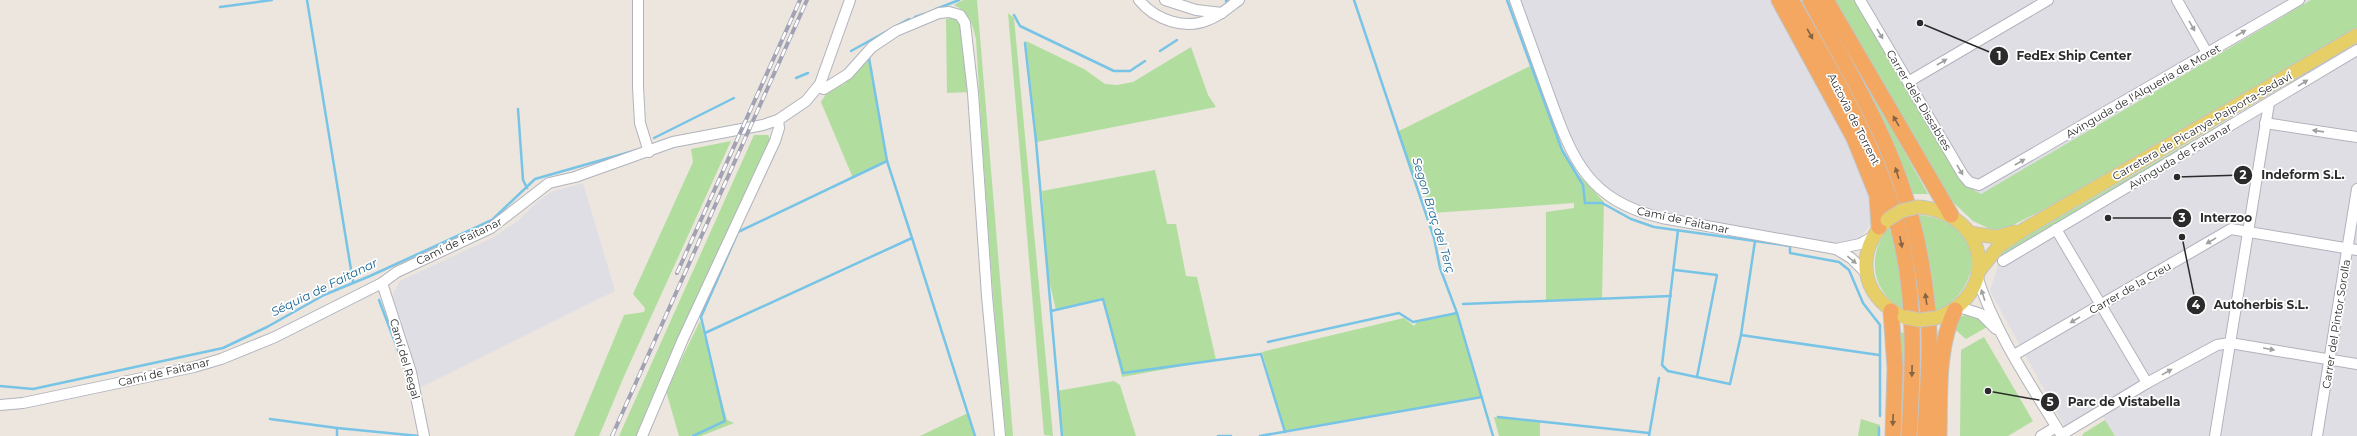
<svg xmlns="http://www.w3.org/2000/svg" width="2357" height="436" viewBox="0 0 2357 436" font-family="Montserrat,sans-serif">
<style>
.industrial{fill:#e0dee5}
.green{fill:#b1de9e}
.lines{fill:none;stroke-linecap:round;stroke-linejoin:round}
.stream{stroke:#78c4e6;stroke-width:2.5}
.minor-casing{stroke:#b1b3bd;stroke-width:12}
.major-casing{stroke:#c4c4c4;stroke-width:15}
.highway-casing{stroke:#c4c4c4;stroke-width:17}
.minor{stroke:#fff;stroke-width:10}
.major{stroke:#e7cf67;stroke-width:13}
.highway{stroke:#f3a761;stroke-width:15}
.rail-casing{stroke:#a1a3b4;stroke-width:4}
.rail{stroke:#fff;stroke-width:2.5;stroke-dasharray:8;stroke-linecap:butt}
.major-bridge-casing{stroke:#c4c4c4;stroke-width:15;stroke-linecap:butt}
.major-bridge{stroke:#e7cf67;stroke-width:13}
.oneway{fill:#a0a0a0}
.oneway2{fill:#856343}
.labels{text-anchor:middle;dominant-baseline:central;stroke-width:3.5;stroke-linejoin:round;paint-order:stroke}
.street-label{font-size:11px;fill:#2b2b2b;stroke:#fff}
.water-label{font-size:12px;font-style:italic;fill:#176393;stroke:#fff}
.leader{fill:none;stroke:#2b2b2b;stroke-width:1.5}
.callout-dot{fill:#2b2b2b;stroke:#fff;stroke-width:1.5}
.mark-label{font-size:12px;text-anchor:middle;font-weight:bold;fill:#fff}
.callout-label{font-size:12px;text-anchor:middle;font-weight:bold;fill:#2b2b2b;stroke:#fff;stroke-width:3.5;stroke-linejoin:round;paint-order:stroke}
</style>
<rect width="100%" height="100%" fill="#ece6de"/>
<g class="industrial">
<polygon points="1521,0 1775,0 1823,86 1873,196 1872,222 1859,240 1839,245 1632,206 1608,190 1591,174 1578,154 1539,57"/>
<polygon points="1855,0 2311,0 1981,194 1965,185"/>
<polygon points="2357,46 2357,436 2115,436 2100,412 2067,431 1990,291 2003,250"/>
<polygon points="583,183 615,291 419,388 420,380 391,298 400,281 494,237 519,220 536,203 551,192"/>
</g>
<g class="green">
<path d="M963 0H977L1013 436H1006C992 304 984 171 976 39 972 23 970 13 954 5Z"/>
<polygon points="1831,0 1855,0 1965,185 1981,194 2311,0 2357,0 2357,30 2069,197 2005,229 1990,229 1973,221 1941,191"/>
<polygon points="1823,6 1928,194 1912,194 1896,148 1834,30"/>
<polygon points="1008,13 1014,18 1053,436 1044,435"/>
<polygon points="953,17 966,27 970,92 947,93 946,19"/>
<polygon points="1026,41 1084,69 1105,84 1117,85 1133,82 1191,47 1208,95 1216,107 1037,142"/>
<polygon points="869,56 886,161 853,178 821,102 826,94 844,84"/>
<polygon points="1530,66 1559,144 1572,168 1604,202 1602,299 1546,300 1546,212 1574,208 1574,203 1432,213 1419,175 1413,178 1397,132"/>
<polygon points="2235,116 2236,119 2004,254 1999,267 1998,264 2003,250"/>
<polygon points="754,135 768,135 770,139 767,149 740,204 638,436 619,436"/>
<polygon points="731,141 625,374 599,436 574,436 624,315 644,312 645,308 633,294 693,162 691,149"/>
<polygon points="1155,170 1167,224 1176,224 1186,276 1197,277 1216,360 1122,377 1102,298 1056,310 1048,276 1042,191"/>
<path d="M1919 215C1981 220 1990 284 1936 312L1932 275Z"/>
<path d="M1889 228C1900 253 1900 282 1903 309 1871 292 1866 254 1889 228Z"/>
<polygon points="1457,313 1482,397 1285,432 1262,352 1404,318 1414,326 1417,322"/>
<polygon points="1965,315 1979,319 1987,327 1966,339 1952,327 1960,317"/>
<polygon points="700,321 727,420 734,423 701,436 679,436 666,391"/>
<polygon points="1899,332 1906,333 1903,436 1898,436"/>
<polygon points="1984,337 2033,421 2008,436 1960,436 1961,350"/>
<polygon points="1114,381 1120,385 1136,436 1062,436 1057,391"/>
<polygon points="968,413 974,436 920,436"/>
<polygon points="1494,417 1540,421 1540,436 1499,436"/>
<polygon points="1861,419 1880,425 1879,436 1858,436"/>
<polygon points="2105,420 2115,436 2082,436 2084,433"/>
</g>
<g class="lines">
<g class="stream">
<polyline points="307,0 353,282"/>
<polyline points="1354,0 1434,238 1440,268 1457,313 1493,436"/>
<polyline points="1507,0 1562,150 1583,185 1585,203 1602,203 1631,219 1654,227 1790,246 1790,253 1839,262 1849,270 1863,303 1880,325 1880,416"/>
<polyline points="1226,1 1227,0"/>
<polyline points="220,7 272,0"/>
<polyline points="936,9 959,0"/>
<polyline points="1014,15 1020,26 1114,71 1130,71 1145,61"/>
<polyline points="915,17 924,14"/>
<polyline points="1025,43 1036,141 1062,436"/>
<polyline points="851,51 909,19"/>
<polyline points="1160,51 1177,40"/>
<polyline points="796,78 808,73"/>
<polyline points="518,109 523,180 527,188"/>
<polyline points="654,138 734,98"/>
<polyline points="1678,230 1662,365 1668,371 1730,384 1741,335 1879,355"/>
<polyline points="912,238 975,436"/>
<polyline points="1675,270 1717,275 1697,377"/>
<polyline points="379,300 404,366"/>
<polyline points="1463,304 1671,296"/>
<polyline points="1051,311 1103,299 1123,373 1261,354 1285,432"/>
<polyline points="705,333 912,238 887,161"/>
<polyline points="1741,335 1755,241"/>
<polyline points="1268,342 1399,313 1413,322 1457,313"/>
<polyline points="406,373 408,381"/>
<polyline points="0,386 33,389 223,348 267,327 324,295 370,276 492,220 535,179 637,150"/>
<polyline points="1498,417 1649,433"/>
<polyline points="270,419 337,428 337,436"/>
<polyline points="337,428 419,436"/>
<polyline points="693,436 725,421 701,317 738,232 887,161 869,58"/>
<polyline points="1218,436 1231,436"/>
<polyline points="1260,436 1482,397"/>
<polyline points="1649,436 1659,378"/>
<polyline points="1879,436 1879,428"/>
</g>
<g class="minor-casing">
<g id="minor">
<polyline points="638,0 638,87 640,123 649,152"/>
<path d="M1139 0C1155 20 1185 30 1208 20 1220 16 1229 7 1239 0"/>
<polyline points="1165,0 1196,10 1222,13"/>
<path d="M1515 0C1526 31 1537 61 1548 92 1572 158 1586 200 1662 218L1836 249 1851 258 1866 273"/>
<polyline points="1860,0 1963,175 1969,182 1979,185 2299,0"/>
<polyline points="2177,0 2207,53"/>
<polyline points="1908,82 2048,0"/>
<polyline points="818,87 824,89 848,74 872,47 896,31 939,13 949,12 960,15 965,23 973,93 987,296 1000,436"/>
<polyline points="2265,123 2357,137"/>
<polyline points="2056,229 2147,383"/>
<polyline points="1836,249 1860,244 1871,238"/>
<polyline points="2003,261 2357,50"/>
<path d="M1977 276C1995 333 2031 385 2062 436"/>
<polyline points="382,283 411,372 424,436"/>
<polyline points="1959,307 1981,314 1996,329"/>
<polyline points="2014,355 2231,229 2357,250"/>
<polyline points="0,405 23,403 194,367 221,359 275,337 382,283 397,272 491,228 549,183 575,177 673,142 763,125 778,120 806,101 820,84 850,0"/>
<polyline points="2061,435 2147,383 2217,345 2230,343 2248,346 2357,364"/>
<polyline points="642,436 683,339 775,141 779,128 778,120"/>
<polyline points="2041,436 2056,427"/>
<polyline points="2215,436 2269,103"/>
<polyline points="2317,436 2357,189"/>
</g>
</g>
<g class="major-casing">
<g id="major">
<path d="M1917 207C1989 211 2002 295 1936 318"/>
<path d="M1886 221C1855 251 1860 295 1900 315"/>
<polyline points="1970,233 1996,237 2015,232"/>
<polyline points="1978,272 1999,246 2023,230 2357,35"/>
</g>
</g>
<g class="highway-casing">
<g id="highway">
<polyline points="1779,0 1854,138 1877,195 1879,227"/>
<path d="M1791 0C1834 76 1881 153 1901 239 1916 303 1913 371 1909 436"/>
<path d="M1810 0C1833 43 1858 85 1878 128 1904 182 1921 244 1927 303 1932 347 1927 392 1925 436"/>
<polyline points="1826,0 1951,215"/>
<polyline points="1891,311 1895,368 1893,436"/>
<path d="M1939 436C1940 395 1937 347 1955 310"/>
</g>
</g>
<use href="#minor" class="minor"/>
<use href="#major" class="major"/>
<use href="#highway" class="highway"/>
<g class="rail-casing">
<g id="rail">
<polyline points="677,273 800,0"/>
<polyline points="612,436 807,0"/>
</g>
</g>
<use href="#rail" class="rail"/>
<g class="major-bridge-casing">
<g id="major-bridge">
<polyline points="1887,220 1901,211 1917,207"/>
<polyline points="1904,317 1920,320 1936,318"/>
</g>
</g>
<use href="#major-bridge" class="major-bridge"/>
</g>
<defs><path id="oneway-solid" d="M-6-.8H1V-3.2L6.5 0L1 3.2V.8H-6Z"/></defs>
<g class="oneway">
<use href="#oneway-solid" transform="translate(2192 26) rotate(60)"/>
<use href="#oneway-solid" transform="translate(2241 33) rotate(-30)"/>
<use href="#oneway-solid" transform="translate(1880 34) rotate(59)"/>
<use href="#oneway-solid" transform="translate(1942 62) rotate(-30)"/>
<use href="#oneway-solid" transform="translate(2303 83) rotate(-32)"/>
<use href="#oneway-solid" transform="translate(2318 131) rotate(-172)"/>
<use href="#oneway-solid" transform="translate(2020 162) rotate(-30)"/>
<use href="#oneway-solid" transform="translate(1960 170) rotate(59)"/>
<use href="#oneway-solid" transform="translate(2211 241) rotate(149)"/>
<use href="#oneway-solid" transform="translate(1852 260) rotate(39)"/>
<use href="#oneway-solid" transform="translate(1983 295) rotate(-108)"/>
<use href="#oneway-solid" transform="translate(2075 320) rotate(149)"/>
<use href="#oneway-solid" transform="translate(2269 349) rotate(10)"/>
<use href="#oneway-solid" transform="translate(2167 372) rotate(-29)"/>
</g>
<g class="oneway2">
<use href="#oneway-solid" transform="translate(1810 34) rotate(61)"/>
<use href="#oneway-solid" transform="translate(1896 121) rotate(-120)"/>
<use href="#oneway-solid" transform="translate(1897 173) rotate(-107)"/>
<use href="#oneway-solid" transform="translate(1901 242) rotate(79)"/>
<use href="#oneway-solid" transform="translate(1926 299) rotate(-98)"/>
<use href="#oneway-solid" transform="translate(1912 371) rotate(91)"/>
<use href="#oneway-solid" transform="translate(1893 420) rotate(92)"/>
</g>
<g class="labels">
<g class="street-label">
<text transform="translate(2143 91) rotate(-30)">Avinguda de l'Alqueria de Moret</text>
<text transform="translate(1919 100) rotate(59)">Carrer dels Dissabtes</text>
<text transform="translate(1854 119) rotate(63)">Autovia de Torrent</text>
<text transform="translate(2202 126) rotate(-30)">Carretera de Picanya-Paiporta-Sedaví</text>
<text transform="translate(2180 156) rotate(-31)">Avinguda de Faitanar</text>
<text transform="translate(1683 220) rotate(12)">Camí de Faitanar</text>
<text transform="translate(459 241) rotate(-26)">Camí de Faitanar</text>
<text transform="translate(2130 288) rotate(-30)">Carrer de la Creu</text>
<text transform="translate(2336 324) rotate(-81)">Carrer del Pintor Sorolla</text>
<text transform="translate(405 359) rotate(74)">Camí del Regal</text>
<text transform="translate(164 372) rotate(-13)">Camí de Faitanar</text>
</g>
<g class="water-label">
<text transform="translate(1434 215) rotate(73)">Segon Braç del Terç</text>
<text transform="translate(324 287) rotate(-26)">Séquia de Faitanar</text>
</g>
</g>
<path class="leader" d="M1920 23L1999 56M2177 177L2243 175M2108 218L2182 218M2182 237L2196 305M1988 391L2050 402"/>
<g class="callout-dot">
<circle cx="1920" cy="23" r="4"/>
<circle cx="2177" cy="177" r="4"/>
<circle cx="2108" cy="218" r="4"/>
<circle cx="2182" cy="237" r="4"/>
<circle cx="1988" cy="391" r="4"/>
<circle cx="1999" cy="56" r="10"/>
<circle cx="2243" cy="175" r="10"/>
<circle cx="2182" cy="218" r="10"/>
<circle cx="2196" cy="305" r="10"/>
<circle cx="2050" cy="402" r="10"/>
</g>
<g class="mark-label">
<text x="1999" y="60">1</text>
<text x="2243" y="179">2</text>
<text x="2182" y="222">3</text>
<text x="2196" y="309">4</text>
<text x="2050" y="406">5</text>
</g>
<g class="callout-label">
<text x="2074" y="60">FedEx Ship Center</text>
<text x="2303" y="179">Indeform S.L.</text>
<text x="2226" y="222">Interzoo</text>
<text x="2261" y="309">Autoherbis S.L.</text>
<text x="2124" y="406">Parc de Vistabella</text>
</g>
</svg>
